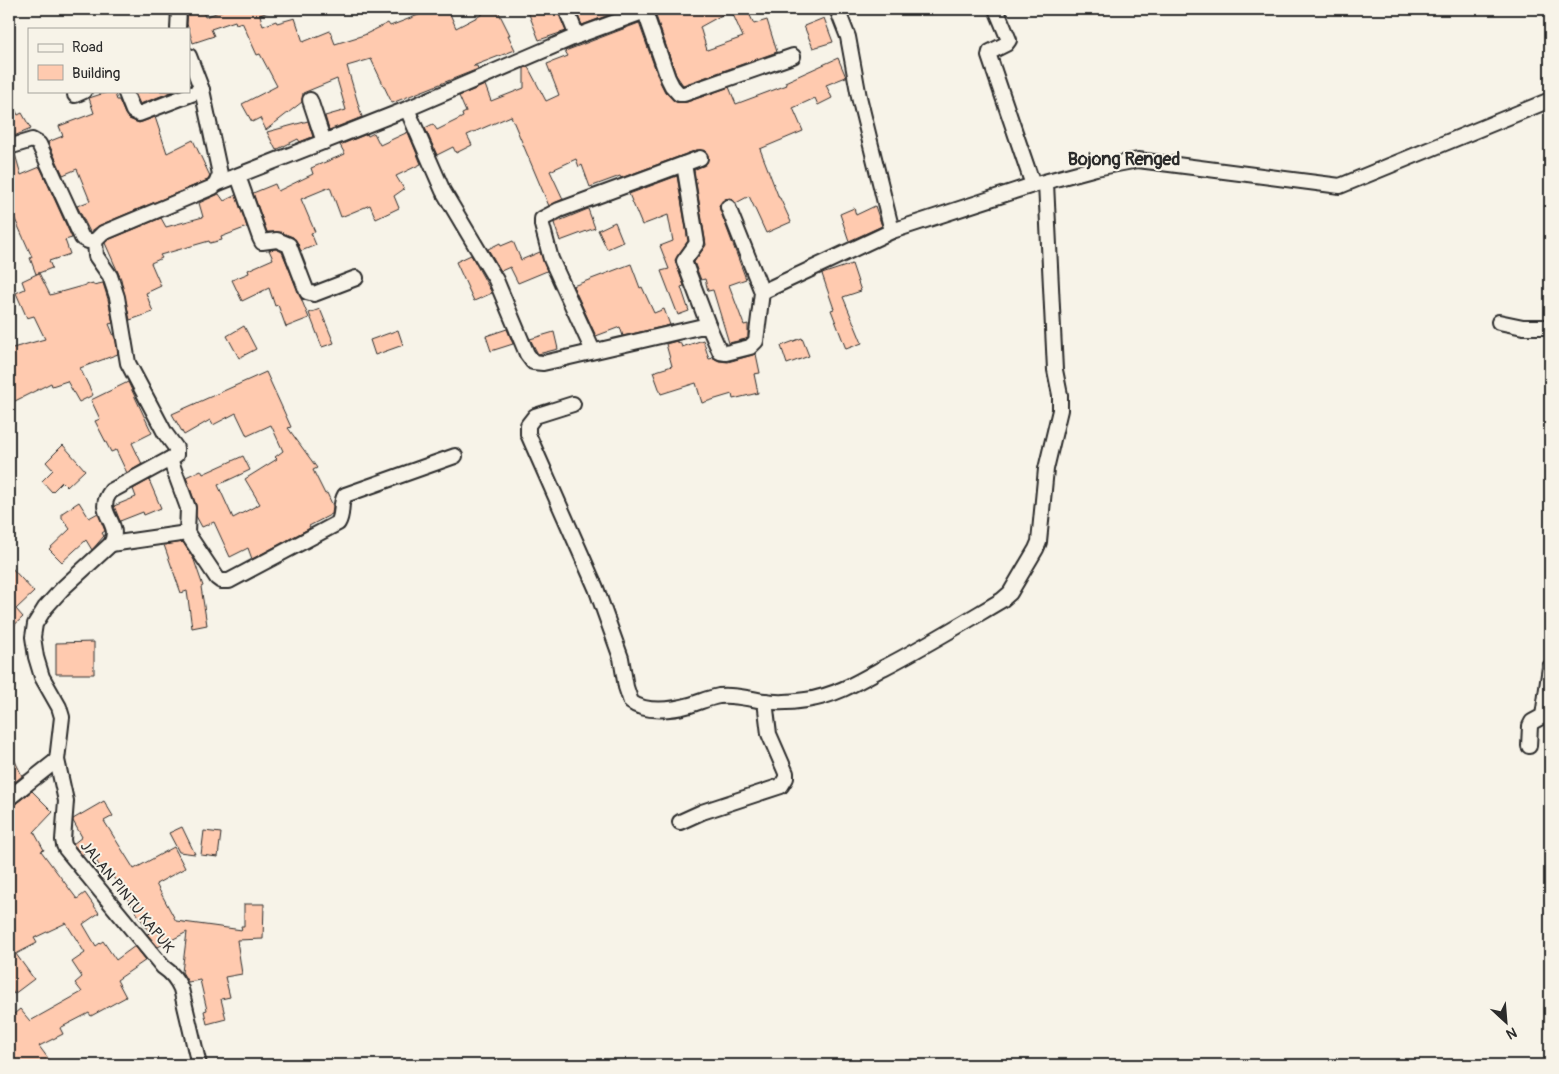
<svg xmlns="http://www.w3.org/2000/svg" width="1559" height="1074" viewBox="0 0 1559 1074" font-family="Pangolin,sans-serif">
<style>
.building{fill:#ffcaaf;stroke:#2b2b2b;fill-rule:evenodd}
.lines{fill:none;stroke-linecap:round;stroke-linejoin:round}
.minor-casing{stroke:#2b2b2b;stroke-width:18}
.minor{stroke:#f7f3e8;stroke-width:14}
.labels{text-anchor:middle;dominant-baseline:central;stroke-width:4;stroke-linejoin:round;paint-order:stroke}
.street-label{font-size:15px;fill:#2b2b2b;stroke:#f7f3e8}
.quarter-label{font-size:18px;font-weight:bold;fill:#2b2b2b;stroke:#f7f3e8}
</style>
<rect width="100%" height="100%" fill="#f7f3e8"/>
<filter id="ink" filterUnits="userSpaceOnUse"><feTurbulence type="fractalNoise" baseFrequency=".02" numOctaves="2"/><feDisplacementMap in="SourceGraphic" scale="10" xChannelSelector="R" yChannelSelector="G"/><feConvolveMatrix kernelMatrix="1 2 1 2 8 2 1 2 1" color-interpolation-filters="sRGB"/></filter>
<g filter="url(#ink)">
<g class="building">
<polygon points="188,9 202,9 205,17 227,9 273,9 273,10 260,15 263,26 276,21 277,23 295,18 303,42 330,31 335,44 364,35 388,23 390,26 434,9 448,9 456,28 483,14 480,9 497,9 510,35 508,35 515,50 473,66 477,66 478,69 392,103 371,59 347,66 362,117 329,130 325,116 346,110 337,79 303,93 302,102 266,130 260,118 252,122 242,104 277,86 260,54 257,55 242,22 236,24 235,21 211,29 214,36 193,43 187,24"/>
<polygon points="527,9 557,9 566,31 539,40"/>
<polygon points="575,9 618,9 619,11 582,25"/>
<path d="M660 9H747L754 24 767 20 777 52 683 85 676 75 656 16ZM731 10 743 37 707 50 700 27Z"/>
<polygon points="824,18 833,42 813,48 804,26"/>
<polygon points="639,23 660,82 665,92 676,102 687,102 729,87 736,104 787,85 785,82 838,58 846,77 826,85 832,98 818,105 815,98 793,108 803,131 760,149 779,198 780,198 791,222 766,233 749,196 736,203 730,198 725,199 719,205 720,210 746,279 729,285 744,325 748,324 748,337 746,339 729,343 713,290 708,291 705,279 701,280 694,262 706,245 694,170 707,163 708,155 705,151 697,150 621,178 620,176 590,187 582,165 579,167 576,159 550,171 563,199 549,206 511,116 467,135 472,145 456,153 453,147 437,155 425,128 433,124 437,130 463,117 462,114 466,112 459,96 485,85 491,101 524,88 524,68 528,67 546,101 559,95 547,64 568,56 565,51"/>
<polygon points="111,91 114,91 117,100 119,100 125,114 129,119 139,123 155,117 167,153 193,140 210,176 208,180 100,225 90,232 77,206 90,201 77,169 63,175 48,142 63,136 59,126 94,113 89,98"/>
<polygon points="138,91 174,91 140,104 135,93"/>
<polygon points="9,98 18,115 22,113 31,129 9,138"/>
<polygon points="308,121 313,137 300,142 298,139 276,150 267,132"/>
<polygon points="408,132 421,164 396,176 404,189 394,196 399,208 376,219 370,205 341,217 330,187 301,199 315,232 311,233 316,245 301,251 297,242 293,237 280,232 267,232 253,193 275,184 278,191 313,174 311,168 345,154 340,145 367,134 368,136 374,133 380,145"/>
<polygon points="15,154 21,175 40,167 72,238 65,240 70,254 49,261 52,268 36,274 30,258 32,257 14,217 9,219 9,156"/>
<polygon points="677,176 688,241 675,260 684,286 681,287 689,311 678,315 661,271 669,269 660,246 673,241 668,215 642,225 629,194"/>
<polygon points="219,194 224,201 236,195 247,227 221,237 222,240 210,243 209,241 160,255 162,258 151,263 161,286 146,293 153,312 130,320 121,279 105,243 108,240 161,218 166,227 203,217 199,203"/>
<polygon points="875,206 882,226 849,241 840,214 854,208 856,215"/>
<polygon points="588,209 595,228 560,241 554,223"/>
<polygon points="615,222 623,242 607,249 598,230"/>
<polygon points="513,241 521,260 540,252 547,271 518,283 510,267 501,271 488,249 500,243 501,246"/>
<polygon points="276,249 282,252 309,318 286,327 278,305 275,306 269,288 242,301 232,280 249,273 248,270 273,259 269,250"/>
<polygon points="471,255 492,293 474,301 456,262"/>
<polygon points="631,264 640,288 642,287 654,313 664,309 670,325 623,336 620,327 596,336 573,286"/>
<polygon points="852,264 861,291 843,297 862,343 846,349 831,310 834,309 822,274"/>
<polygon points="39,273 50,295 93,283 93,285 103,283 108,299 113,323 109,324 116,341 118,354 80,368 93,395 79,402 67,381 52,386 51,383 9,404 9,349 45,339 34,316 27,318 16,293 25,289 22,281"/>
<polygon points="320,309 334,343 322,347 309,313"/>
<polygon points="244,326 256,349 239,358 227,336"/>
<polygon points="507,329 513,344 491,351 486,336"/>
<polygon points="398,330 403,345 375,355 370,340"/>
<polygon points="554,332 558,349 538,354 530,339"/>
<polygon points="802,338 809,356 787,364 781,346"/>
<polygon points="703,340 709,359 714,358 719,361 728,362 756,354 760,373 754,374 758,393 733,399 732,394 702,403 696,383 661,394 653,372 672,366 666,344 677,341 677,343 680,342 682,347"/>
<polygon points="266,372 291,427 288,428 317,468 313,470 325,494 327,493 333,506 332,514 309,526 310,528 252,559 248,548 230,557 214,522 202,527 196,516 196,505 186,477 201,470 203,474 243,456 250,470 218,485 233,518 260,504 245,479 277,459 275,457 283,451 271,425 247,436 236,413 213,425 210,420 184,435 172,414"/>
<polygon points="128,382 152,433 132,443 142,464 127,473 116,450 111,452 95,421 100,419 91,400"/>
<polygon points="63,445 85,470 67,487 62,482 52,492 42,481 53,470 46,462"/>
<polygon points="149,480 161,508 144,515 143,512 120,521 114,506 136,497 133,489"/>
<polygon points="79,502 89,518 98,513 105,531 102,533 104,536 92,550 86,540 62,562 49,549 70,529 62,518 62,513"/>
<polygon points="183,542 194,560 203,586 201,587 207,625 192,628 187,591 181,593 164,545"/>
<polygon points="9,565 34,592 16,609 23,617 9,630"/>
<polygon points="94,642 94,674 56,674 56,643"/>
<polygon points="9,748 22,776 9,787"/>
<polygon points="32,791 53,812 34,832 44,850 41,851 77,899 85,893 99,913 83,924 96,946 103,941 116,960 135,946 146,960 117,980 126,997 91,1016 89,1013 60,1028 63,1034 39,1046 53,1065 9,1065 9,1018 20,1009 30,1021 82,992 75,983 82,977 72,962 85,953 66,923 34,938 37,943 16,954 34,979 14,994 9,987 9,807 14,805"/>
<polygon points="104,801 113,816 104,821 134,869 174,847 185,868 156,884 176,921 242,930 241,926 244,926 244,904 264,904 263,939 237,940 242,974 225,977 230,997 221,999 226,1019 207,1024 204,1011 207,1010 200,980 188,982 182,972 187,932 158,947 147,934 150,933 111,874 106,877 89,849 82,855 73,844 82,837 73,821 73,819"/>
<polygon points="182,827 195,854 179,852 169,833"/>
<polygon points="204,831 221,833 218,857 201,855"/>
</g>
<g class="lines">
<g class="minor-casing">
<g id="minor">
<polyline points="566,9 577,36"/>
<polyline points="837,9 848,37 859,97 892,231"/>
<polyline points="996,9 1009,40 1006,44 990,52 989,56 1033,185"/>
<polyline points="645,12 668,78 672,86 679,94 684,94 793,56"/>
<polyline points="178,29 179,9"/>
<path d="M189 56 202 90 220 174 216 184 213 187 103 233 95 241 96 256 110 276 117 297 128 363 165 433 176 448V455L170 459 111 491C93 514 123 521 111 544L63 588 45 608 35 624 33 637 36 657 42 677 59 707 62 717 57 760 66 801 63 840 64 845 66 849 163 967C172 973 177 979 181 989L199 1065"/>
<polyline points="125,91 133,111 139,114 202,90"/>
<polyline points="75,95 84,91"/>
<polyline points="310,100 324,142"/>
<polyline points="407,109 443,191 496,280 527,354 533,362 543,363 561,359 699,327 709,327 720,352 726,353 750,347 756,341 762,292 728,207"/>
<polyline points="9,147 32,140 39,144 82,238 88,241 95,241"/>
<polyline points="684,164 697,243 684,261 709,327"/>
<polyline points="238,176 260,238 262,242 277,240 289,245 307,292 314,294 356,278"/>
<polyline points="216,184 407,109 577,36 651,9"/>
<polyline points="762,292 892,231 1033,185 1096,168 1138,160 1340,186 1550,100"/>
<polyline points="1499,322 1523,327 1550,327"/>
<polyline points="593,351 551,259 542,225 542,219 559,210 700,158"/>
<path d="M573 404 535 416 528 425V434L596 588 621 658 626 687 631 702C645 713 673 710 690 705 700 702 708 698 719 696 734 694 749 699 764 701 777 703 793 702 806 700 835 696 858 682 883 668 924 647 963 623 1002 600L1010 593 1036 549 1039 542 1046 469 1060 410V395L1055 370 1046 183"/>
<path d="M170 459 188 508 187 533 217 578 221 581H229L338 523C344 513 339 505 345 495L455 456"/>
<polyline points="111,544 187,533"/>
<polyline points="1529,746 1530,726 1532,722 1543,716 1550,667"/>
<polyline points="9,798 57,760"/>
<polyline points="680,822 702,812 781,786 786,778 786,773 769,734 765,701"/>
</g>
</g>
<use href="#minor" class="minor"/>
</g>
</g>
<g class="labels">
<g class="street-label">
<text transform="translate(127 897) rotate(51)">JALAN PINTU KAPUK</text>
</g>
<g class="quarter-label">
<text x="1124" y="159">Bojong Renged</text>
</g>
</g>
<rect width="1559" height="1074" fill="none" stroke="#f7f3e8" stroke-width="30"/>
<rect x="15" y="15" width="1529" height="1044" fill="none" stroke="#2b2b2b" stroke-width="2" filter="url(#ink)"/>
<rect x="28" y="28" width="162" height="65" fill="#f7f3e8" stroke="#a5a39c"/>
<rect x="38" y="44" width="25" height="8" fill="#f7f3e8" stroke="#a5a39c"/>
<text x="72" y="52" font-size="15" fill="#2b2b2b">Road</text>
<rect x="38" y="65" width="25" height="15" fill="#ffcaaf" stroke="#a5a39c"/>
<text x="72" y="78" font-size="15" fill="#2b2b2b">Building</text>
<g transform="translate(1506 1022) rotate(154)" stroke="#f7f3e8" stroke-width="4" paint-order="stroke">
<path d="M0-4L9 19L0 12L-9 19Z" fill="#2b2b2b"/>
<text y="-8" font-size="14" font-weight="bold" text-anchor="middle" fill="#2b2b2b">N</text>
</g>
</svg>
